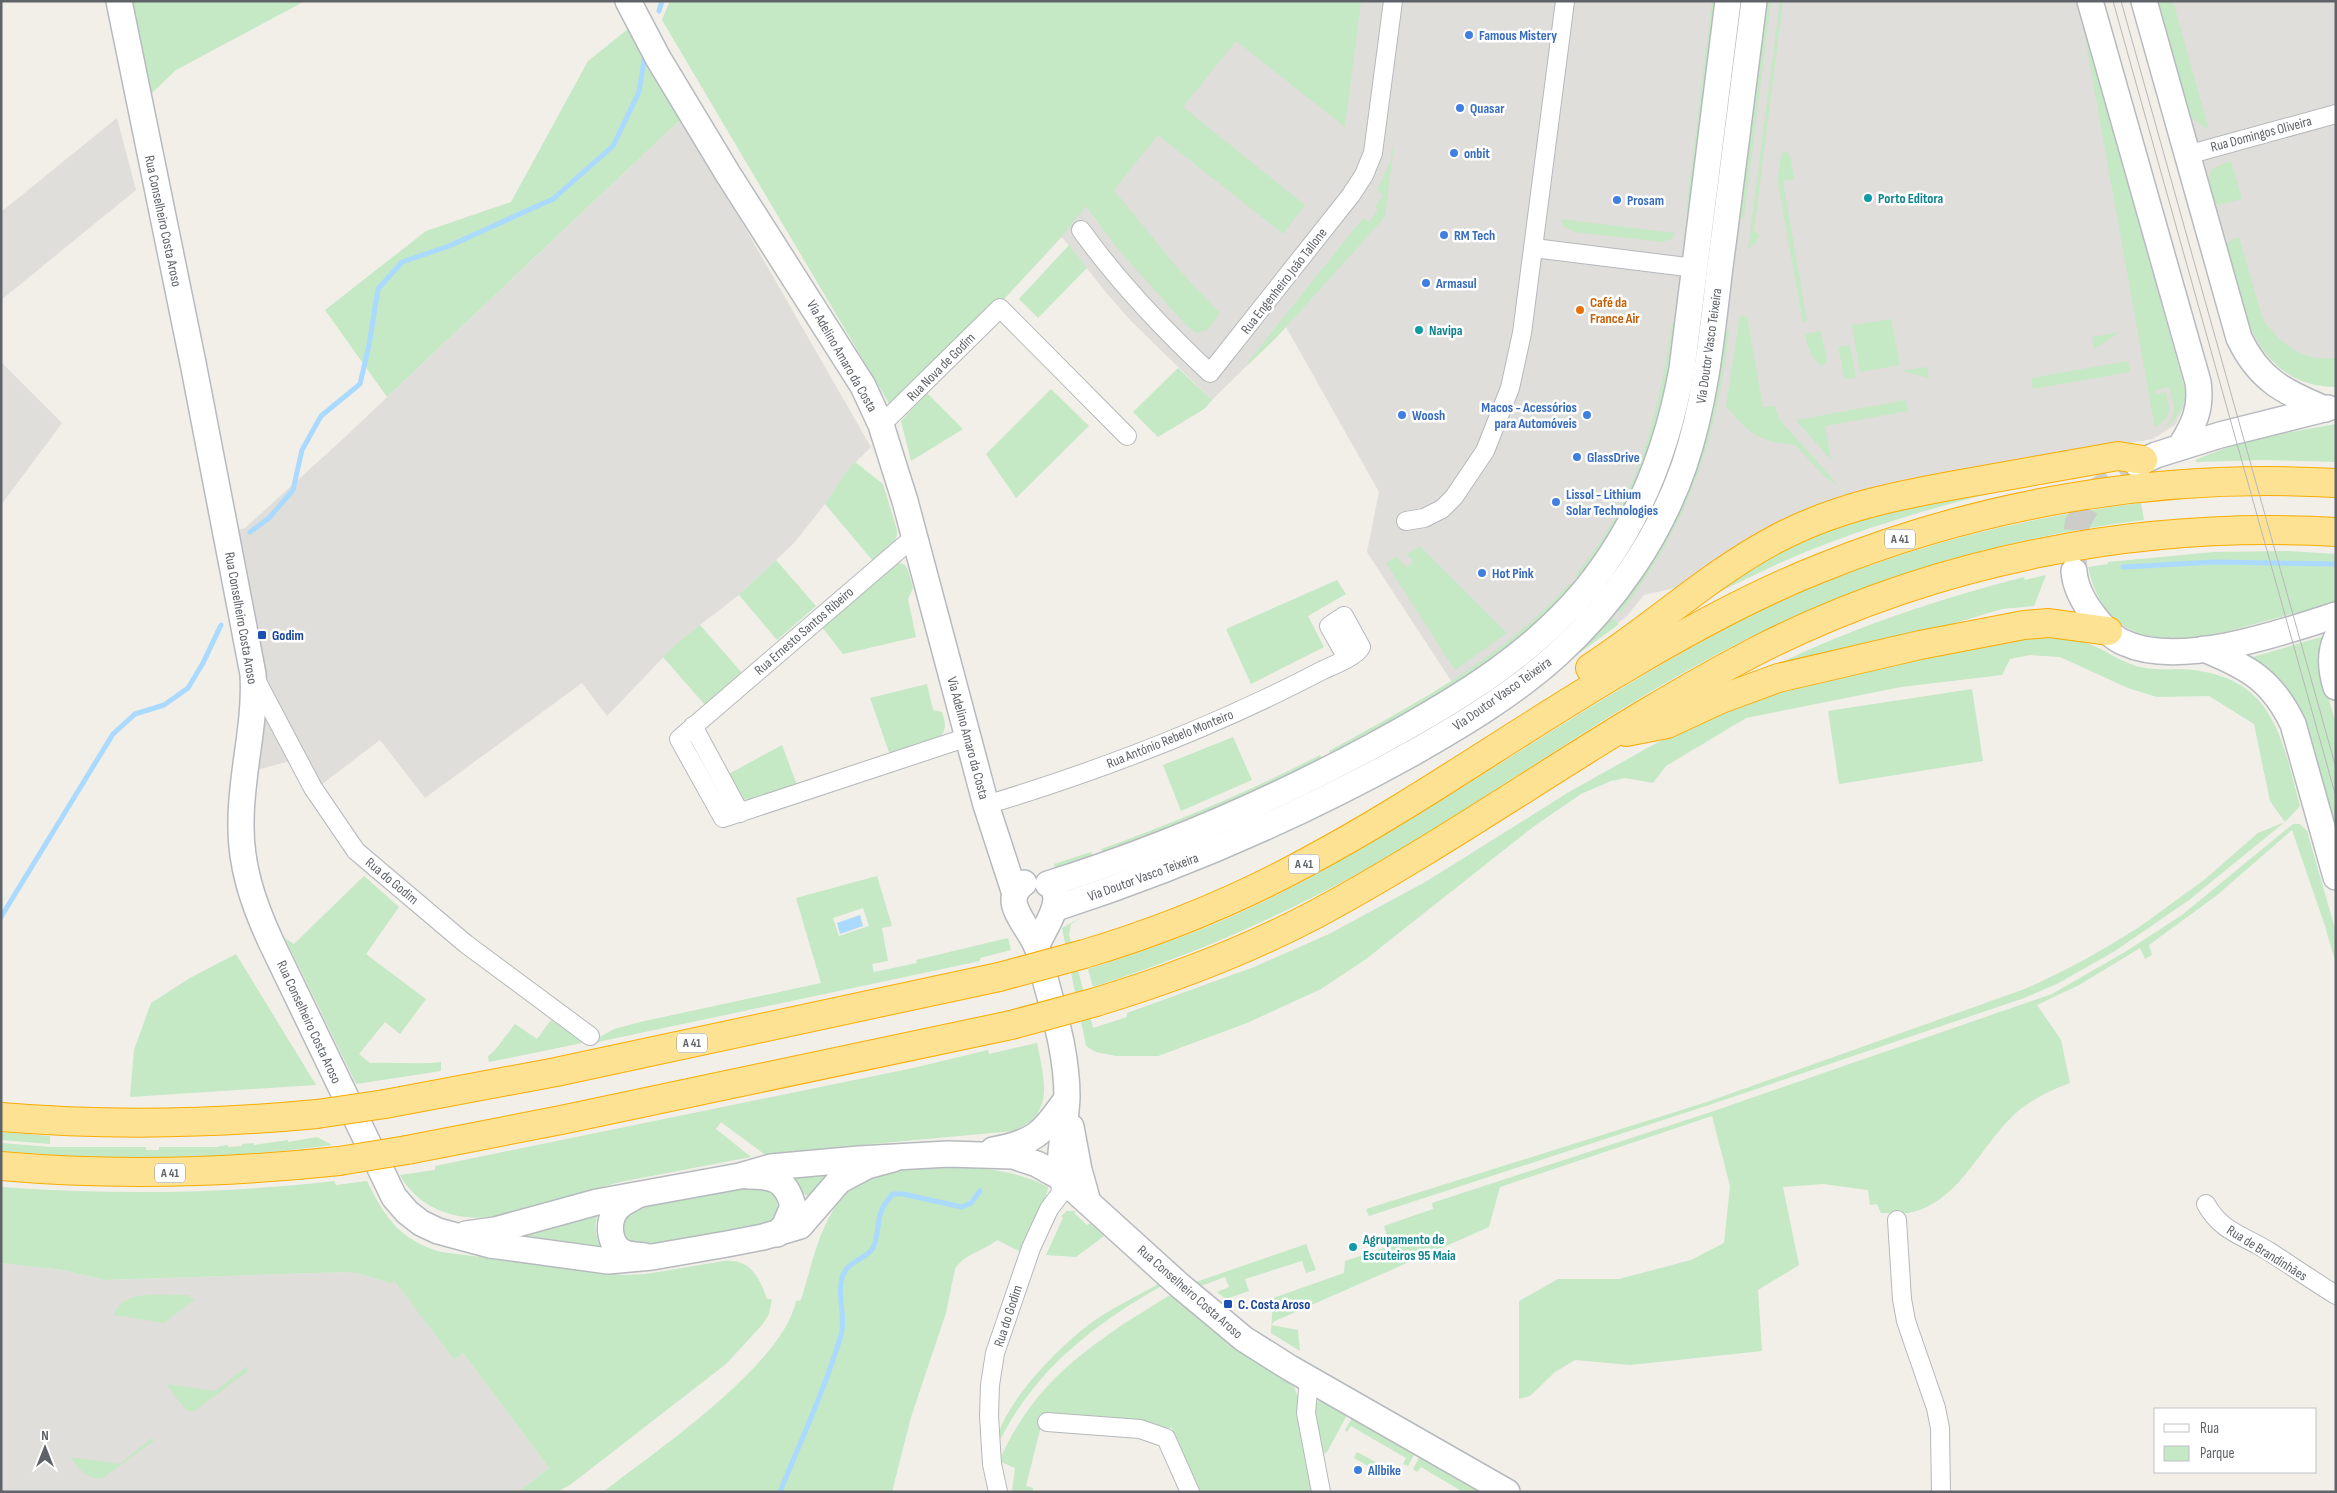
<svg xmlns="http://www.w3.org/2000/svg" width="2337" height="1493" viewBox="0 0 2337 1493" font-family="'Sofia Sans Condensed',sans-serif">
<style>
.industrial{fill:#e0deda}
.green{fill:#c5e8c5;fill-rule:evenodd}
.water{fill:#aadaff}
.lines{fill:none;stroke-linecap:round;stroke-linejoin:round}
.stream{stroke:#aadaff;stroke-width:5}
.secondary-tunnel{stroke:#ccccc8;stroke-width:25;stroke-dasharray:25 12;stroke-linecap:butt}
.street-casing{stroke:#b5b8bc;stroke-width:20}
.secondary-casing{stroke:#b6babf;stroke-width:28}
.highway-casing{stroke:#f9ab00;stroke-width:30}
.street{stroke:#fff;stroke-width:18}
.secondary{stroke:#fff;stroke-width:25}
.highway{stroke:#fde293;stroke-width:28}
.tram{stroke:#b6b7b8;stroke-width:1}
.highway-bridge-casing{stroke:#f9ab00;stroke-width:30;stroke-linecap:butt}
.highway-bridge{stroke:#fde293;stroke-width:28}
.shop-dot{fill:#3f7fe0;stroke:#fff;stroke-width:2}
.culture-dot{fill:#0f9aa8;stroke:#fff;stroke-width:2}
.food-dot{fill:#e8710a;stroke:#fff;stroke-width:2}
.transit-dot{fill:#1a4fb4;stroke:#fff;stroke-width:2}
.labels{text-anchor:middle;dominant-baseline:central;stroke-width:5;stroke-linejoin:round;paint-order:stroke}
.shield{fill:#fff;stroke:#8f9295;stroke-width:1}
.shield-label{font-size:12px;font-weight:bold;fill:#5f6368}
.shop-label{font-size:14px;font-weight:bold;fill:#366cbe;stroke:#fff;text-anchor:start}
.street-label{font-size:14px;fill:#5f6368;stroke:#fff}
.culture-label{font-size:14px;font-weight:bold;fill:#0d838f;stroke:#fff;text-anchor:start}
.food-label{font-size:14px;font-weight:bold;fill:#c56008;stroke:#fff;text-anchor:start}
.transit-label{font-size:14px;font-weight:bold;fill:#164399;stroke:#fff;text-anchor:start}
</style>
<rect width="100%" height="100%" fill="#f1efe8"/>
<g class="industrial">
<polygon points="670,1 2076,1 2184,386 2185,405 2175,425 2153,439 1947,476 1679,587 1644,595 1626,617 1555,671 1556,675 1459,693 1367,552 1379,492 1286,327 1212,400 1131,321 1109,296 1062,237 1003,300 1000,298 662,20"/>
<polygon points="2158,1 2336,1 2336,387 2309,383 2293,377 2270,359 2260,348 2253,335 2238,302"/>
<polygon points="117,118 136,190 1,300 1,212"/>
<polygon points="682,118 871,447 845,473 825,504 794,543 739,595 678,642 607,716 582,683 425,798 380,740 321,785 294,760 249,772 229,532 245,528 344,438"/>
<polygon points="1,362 62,423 1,505"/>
<polygon points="1,1263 63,1270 104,1280 348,1272 361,1274 392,1284 394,1279 454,1360 463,1353 549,1468 518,1492 1,1492"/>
</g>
<g class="green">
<polygon points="132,1 305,1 176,70 151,94"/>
<polygon points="670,1 1361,1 1345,127 1236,41 1183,107 1305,205 1283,234 1158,135 1114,190 1179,270 1220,313 1207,330 1196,333 1185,324 1117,248 1086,206 1062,236 1003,300 1000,298 891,407 662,20"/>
<polygon points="1712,1 1719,1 1692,211 1686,211"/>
<polygon points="1763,1 1771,1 1744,218 1736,217"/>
<polygon points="1780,1 1783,1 1754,231 1760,234 1755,244 1748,249"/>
<polygon points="2158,1 2173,1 2209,130 2191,118"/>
<path d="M2082 21 2186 392C2184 409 2177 420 2163 429 2179 414 2174 407 2169 387L2156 390V394L2166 392C2170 412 2172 415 2155 428Z"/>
<polygon points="628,29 682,118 387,397 325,310 426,231 511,202 588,61"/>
<polygon points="1395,136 1385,217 1276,338 1249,364 1247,363 1363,218 1369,222 1378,210 1375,207 1383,195 1377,190 1390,162"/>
<polygon points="1787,152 1790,155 1794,179 1783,181 1807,321 1803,322 1779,190 1778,177 1781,155 1783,152"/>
<path d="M2231 161 2242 199 2219 205 2213 202C2206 178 2204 169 2231 161Z"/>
<polygon points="1560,219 1675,233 1672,239 1662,242 1574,232 1563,226"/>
<path d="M2239 237 2262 317C2275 341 2307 365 2336 357V387C2257 387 2240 307 2225 246L2231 240Z"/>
<polygon points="1069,245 1087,268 1038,318 1019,299"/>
<path d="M1740 316 1747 317 1763 407 1775 406 1779 419 1838 485 1825 477 1795 445C1758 441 1750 435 1726 406Z"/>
<polygon points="1891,319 1900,365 1860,372 1852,325"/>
<path d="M1672 324 1679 325 1663 414 1624 515 1580 580 1575 576C1639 498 1657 420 1672 324Z"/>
<path d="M1722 330 1729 331C1717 440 1688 525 1621 612L1615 608 1636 580Z"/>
<path d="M1821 331 1827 361 1822 366C1811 360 1807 345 1805 334Z"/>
<polygon points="2120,332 2094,349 2092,337"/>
<polygon points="1850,345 1856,378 1847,379 1844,377 1838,347"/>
<polygon points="2128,361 2130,372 2033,389 2031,378"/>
<polygon points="1927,367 1929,378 1900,371"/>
<polygon points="1178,368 1212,400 1204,409 1158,437 1133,412"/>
<polygon points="1051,389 1089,426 1016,498 986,454"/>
<polygon points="927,393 963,429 911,461 901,421"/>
<polygon points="1906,400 1908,411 1825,426 1831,460 1796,420"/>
<path d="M2336 424V462L2264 460 2196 462V460C2241 439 2288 433 2336 424Z"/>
<path d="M855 462 883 484 897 530C898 545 884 552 873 561L825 504 845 473Z"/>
<path d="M2022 486C1947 503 1875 524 1803 553 1767 568 1732 586 1696 603L1695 602 1835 519Z"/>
<path d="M2141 503 2144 520C1996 538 1855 582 1723 651 1596 718 1480 805 1355 875 1271 921 1184 958 1093 987L1088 969C1151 949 1214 927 1273 897 1434 814 1580 705 1740 621 1865 557 2002 520 2141 503Z"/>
<polygon points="1420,546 1507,633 1455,670 1386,563 1396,556 1407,568 1413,562 1407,554"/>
<path d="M2289 551 2336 554V602C2310 609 2284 616 2258 623 2189 643 2108 659 2088 567L2108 564V562L2214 552Z"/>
<polygon points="776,560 816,606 777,640 739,595"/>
<polygon points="900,563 905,565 908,570 913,588 908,599 916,637 843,654 822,627 894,565"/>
<path d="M2046 575 2034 606 2002 609 1925 632 1778 664C1857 626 1939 599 2024 577L2025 580Z"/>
<polygon points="1337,580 1346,594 1308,616 1324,647 1251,684 1226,629"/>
<path d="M1569 584 1574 587 1544 619 1472 675 1332 757 1329 751C1415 704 1503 658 1569 584Z"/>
<polygon points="1609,615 1619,624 1555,671 1556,675 1494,715"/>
<polygon points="700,625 742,673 705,705 663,657 678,642"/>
<path d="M2051 636C2065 638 2079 640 2092 645 2108 652 2123 663 2140 667 2160 672 2180 667 2200 671 2276 683 2283 744 2300 806L2286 821 2189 900 2115 951 2057 984 2024 998 1709 1105 1369 1216 1366 1209 1707 1102 2022 990C2050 978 2078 964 2105 948 2117 941 2127 934 2138 928L2204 880 2258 833 2285 822 2270 801 2254 724 2209 696 2157 697 2128 688 2060 657 2030 655 2010 659 2002 675 1901 687 1746 718 1666 766 1653 783 1625 778 1611 781 1581 794 1533 827 1366 959 1321 989 1247 1023 1158 1056H1116L1096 1052 1086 1046 1062 928 1080 918 1071 924 1069 935 1093 1028 1127 1017V1013L1254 967 1329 934 1427 881 1569 792 1651 746 1700 721 1762 698 1814 682 1897 663 2032 637Z"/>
<polygon points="2321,637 2324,638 2324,683 2336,724 2336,840 2249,658"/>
<path d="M927 684 933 710 942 712C945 722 948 731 938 738L890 755 870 698Z"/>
<polygon points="1972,689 1983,761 1839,784 1828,711"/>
<polygon points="1233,737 1252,780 1181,811 1163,765"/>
<polygon points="782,745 797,785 749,801 741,798 727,775"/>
<path d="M1320 755 1323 762 1253 796 1103 855 1101 849C1176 822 1248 792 1320 755Z"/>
<path d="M2293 824H2300L2307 831 2336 932V964L2325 926 2292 830 2216 896 2149 945 2152 955 2145 959 2140 948 2079 985 2037 1005 2061 1040 2070 1083C2051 1090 2032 1099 2016 1113 1981 1144 1959 1204 1908 1213 1899 1214 1889 1213 1881 1213L1877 1204 1870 1205 1868 1190 1823 1184 1783 1187 1799 1265 1758 1290 1762 1351 1630 1365 1575 1360 1555 1372 1530 1396 1519 1399V1301L1558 1279H1619L1691 1260 1724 1243 1730 1186 1712 1116 1500 1187 1489 1227 1275 1321 1271 1325 1298 1330 1300 1351 1271 1333 1273 1298 1344 1273 1345 1261 1390 1246 1384 1226 1433 1209 1432 1203 1711 1112 2052 994 2125 952 2182 915Z"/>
<polygon points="1091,852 1094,859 1056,871 1054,864"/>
<path d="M364 876 399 907 366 954 426 999 400 1034 385 1022 359 1054 370 1063C394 1062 417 1065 441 1062V1071L356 1084 285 938 294 944Z"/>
<path d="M877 876 892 926 882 928 888 961 872 964 874 972 917 963 916 960 1008 938 1011 950 980 958V961L593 1043 592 1041 489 1062 488 1056 495 1050 515 1024 537 1039 551 1020 577 1037 592 1041 614 1029 640 1022 821 983 796 898ZM863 908 869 926 839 936 833 918Z"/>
<polygon points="236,954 316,1085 130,1097 134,1050 151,1003 190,978"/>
<path d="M1037 1043C1044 1079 1056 1115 1013 1131L764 1154 721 1122 716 1129 751 1157 620 1182 496 1216C459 1223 418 1209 400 1175L435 1170V1166L913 1068 988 1050 989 1054Z"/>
<polygon points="1,1132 50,1136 50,1144 1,1140"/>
<path d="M317 1137 332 1145C222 1160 111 1161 1 1151V1143L51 1147H146V1150H159V1147H219V1146L228 1145V1147L242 1146V1144L254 1143V1145L288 1140V1142Z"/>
<path d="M947 1166C982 1168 1017 1170 1048 1187 1047 1201 1027 1235 1021 1252L997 1240C985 1250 963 1255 955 1269L946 1313 911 1417 892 1492H603C655 1452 783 1365 796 1301L801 1300C813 1262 821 1213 853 1188L848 1182 876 1170Z"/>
<polygon points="827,1168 829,1178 810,1197 802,1193 791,1174"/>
<path d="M334 1181 336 1185 367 1181C385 1218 400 1240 441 1252L623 1275 646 1274 724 1261C751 1259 759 1277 767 1299H772L769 1314 762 1325 726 1364 570 1485 557 1492H518L549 1468 463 1353 454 1360 394 1280 392 1284 361 1274 348 1272 104 1280 63 1270 1 1263V1187C112 1195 223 1194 334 1181Z"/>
<path d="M750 1182 775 1194 778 1208 770 1223 644 1249C625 1241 623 1240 622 1220L631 1206Z"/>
<polygon points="1067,1211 1075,1211 1075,1214 1087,1225 1090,1223 1104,1236 1076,1257 1046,1255 1063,1218 1061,1216"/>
<path d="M599 1212C593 1224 595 1238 602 1249L500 1236Z"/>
<polygon points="1306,1244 1316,1270 1306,1273 1302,1261 1245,1279 1249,1291 1226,1299 1217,1292 1229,1287 1225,1277 1201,1286 1196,1282"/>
<path d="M1160 1283 1163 1285C1095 1324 1038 1367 1001 1438L996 1432H999C1012 1396 1056 1350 1087 1326 1109 1309 1136 1297 1160 1283Z"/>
<path d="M1172 1294 1221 1336 1294 1387 1299 1400 1315 1492H1199L1172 1428 1043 1418 1026 1486 1033 1488 1032 1492H1012L1015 1468 999 1461C1005 1449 1010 1437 1017 1427 1052 1367 1114 1329 1172 1294Z"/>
<path d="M187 1295 195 1299 164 1323 114 1315C122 1287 164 1296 187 1295Z"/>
<polygon points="248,1366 247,1372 193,1412 186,1410 166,1384 215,1391"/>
<polygon points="1318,1401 1324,1402 1347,1415 1327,1452 1323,1454 1313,1407"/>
<polygon points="1352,1418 1415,1453 1408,1466 1403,1464 1406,1458 1351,1426 1347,1432 1345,1430"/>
<path d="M152 1438 154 1441 103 1478C87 1481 79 1468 70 1457L120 1464Z"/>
<polygon points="1357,1452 1381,1465 1377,1471 1354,1458"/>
<polygon points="1420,1456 1483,1492 1463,1492 1421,1467 1417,1472 1413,1469"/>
</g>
<polygon class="water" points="860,915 863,926 840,934 837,923"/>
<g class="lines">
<g class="stream">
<polyline points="659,11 662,1"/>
<polyline points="250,532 269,518 293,490 302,450 321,416 360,384 369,345 378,289 402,262 449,246 553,199 613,146 639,92 645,54"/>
<polyline points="2123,567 2214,562 2336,564"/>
<polyline points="1,917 113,734 135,714 164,705 188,688 203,663 221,625"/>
<path d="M780 1492C801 1440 825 1389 841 1335 847 1315 834 1290 845 1271 852 1259 871 1258 875 1243 881 1220 875 1213 893 1194H903L962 1207 971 1203 980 1191"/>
</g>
<polyline class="secondary-tunnel" points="2074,567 2077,524 2096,491 2137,464"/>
<g class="street-casing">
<g id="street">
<polyline points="2187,155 2336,114"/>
<path d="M1081 230C1119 283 1163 329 1210 373L1351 195 1364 175 1373 153 1393 1"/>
<polyline points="1534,248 1695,268"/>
<polyline points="881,425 1000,308 1127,436"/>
<polyline points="1406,521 1424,518 1442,509 1454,497 1485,451 1510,388 1522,333 1565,1"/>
<polyline points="914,537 679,739 723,818 968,737"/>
<polyline points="255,678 313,788 356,851 466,944 590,1036"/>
<polyline points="693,726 740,813"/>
<path d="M986 805C1102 770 1216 726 1323 670 1332 666 1357 656 1361 647L1344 616 1329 626 1347 658"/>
<path d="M2206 1204C2221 1232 2245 1236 2270 1252 2292 1266 2313 1281 2336 1295"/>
<polyline points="1897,1220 1902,1299 1906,1321 1936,1408 1940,1428 1941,1492"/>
<polyline points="1309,1379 1306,1413 1321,1492"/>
<polyline points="1047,1422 1140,1429 1166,1438 1190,1492"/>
<polyline points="998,1492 992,1464 989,1416 990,1385 995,1353 1031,1248 1049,1209 1061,1193 1060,1177"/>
</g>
</g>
<g class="secondary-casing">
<g id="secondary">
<path d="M119 1 193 363 253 674C256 726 241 771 241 822 240 865 253 903 271 942L394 1197 407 1212 421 1223 438 1231 490 1245 608 1261 652 1257 727 1244 763 1237 800 1226 839 1181 867 1166 893 1159"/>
<polyline points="628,1 658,58 728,174 863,386 881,425 905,501 986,805 1015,894"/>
<path d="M2090 1 2198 382C2202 408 2194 425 2180 447"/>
<path d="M2144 1 2239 338C2259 380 2284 392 2325 409"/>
<polyline points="2137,464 2156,455 2220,435 2328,408"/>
<path d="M2074 571C2075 587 2084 603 2094 616 2102 626 2112 638 2125 643 2179 668 2281 633 2336 615"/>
<path d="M2336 639C2329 655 2331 671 2336 687"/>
<path d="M2204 649C2248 667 2272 680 2293 724L2336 877"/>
<path d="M1024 883C999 901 1028 925 1036 945 1040 953 1041 962 1043 971 1054 1013 1067 1053 1067 1097 1066 1124 1059 1150 1060 1177"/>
<path d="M1048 884C1160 849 1267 803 1371 747 1456 701 1545 649 1602 568 1645 508 1669 441 1682 369L1728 1"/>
<path d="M1056 908C1180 868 1297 817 1411 754 1462 725 1514 694 1558 654 1614 603 1659 538 1684 466 1706 401 1712 334 1720 266 1732 178 1743 90 1754 1"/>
<path d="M1037 945C1043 930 1060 908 1055 893"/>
<polyline points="1071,1127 1079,1170 1088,1202"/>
<path d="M993 1150C1036 1142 1041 1134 1066 1100"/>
<path d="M748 1176C773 1176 786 1179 793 1206L785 1225 777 1234"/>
<path d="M636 1196C631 1199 624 1202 620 1206 606 1217 607 1246 625 1253 631 1255 639 1255 645 1256"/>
<polyline points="466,1234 495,1230 597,1202 740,1176 771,1167 859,1159 948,1154 1013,1156 1037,1164 1060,1177 1178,1284 1244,1339 1290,1368 1507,1492"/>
</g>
</g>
<g class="highway-casing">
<g id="highway">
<path d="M1590 668C1653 627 1710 574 1776 539 1838 506 1904 494 1972 482 2021 473 2069 465 2118 456L2143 460"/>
<polyline points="1626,732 1667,724 1721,699 1778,678 1920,645 2024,625 2049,623 2108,631"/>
<path d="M1084 954C1161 931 1235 901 1305 863 1418 803 1521 728 1632 664 1693 628 1755 594 1821 568 1984 502 2160 473 2336 483"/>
<path d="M1096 1002C1172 979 1246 951 1316 914 1469 832 1609 726 1764 647 1940 559 2140 521 2336 532"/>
<polyline points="385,1104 556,1072 999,977"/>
<path d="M1 1117C107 1126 211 1124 317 1114"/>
<polyline points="407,1150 561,1120 1011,1025"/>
<path d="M1 1166C114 1176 226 1173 339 1161"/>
</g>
</g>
<use href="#street" class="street"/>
<use href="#secondary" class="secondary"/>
<use href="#highway" class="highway"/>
<g class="tram">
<polyline points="2113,1 2336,797"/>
<polyline points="2121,1 2336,768"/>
</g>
<g class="highway-bridge-casing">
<g id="highway-bridge">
<polyline points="999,977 1084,954"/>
<polyline points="1011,1025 1096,1002"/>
<polyline points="317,1114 385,1104"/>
<polyline points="339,1161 407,1150"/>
</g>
</g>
<use href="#highway-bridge" class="highway-bridge"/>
</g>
<g class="shop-dot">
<circle cx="1469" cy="35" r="5"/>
<circle cx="1460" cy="108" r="5"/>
<circle cx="1454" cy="153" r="5"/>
<circle cx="1617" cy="200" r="5"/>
<circle cx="1444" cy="235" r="5"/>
<circle cx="1426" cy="283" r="5"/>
<circle cx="1402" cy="415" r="5"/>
<circle cx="1587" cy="415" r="5"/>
<circle cx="1577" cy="457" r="5"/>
<circle cx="1556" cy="502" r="5"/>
<circle cx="1482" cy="573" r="5"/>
<circle cx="1358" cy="1470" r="5"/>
</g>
<g class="culture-dot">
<circle cx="1868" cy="198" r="5"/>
<circle cx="1419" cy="330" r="5"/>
<circle cx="1353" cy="1247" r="5"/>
</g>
<circle class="food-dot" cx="1580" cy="310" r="5"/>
<g class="transit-dot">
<rect x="257" y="630" width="10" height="10" rx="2.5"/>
<rect x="1223" y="1299" width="10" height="10" rx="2.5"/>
</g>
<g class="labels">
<g class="shield">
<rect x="1885" y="529.5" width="30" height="19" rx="4"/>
<rect x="1289" y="854.5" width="30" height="19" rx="4"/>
<rect x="677" y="1033.5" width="30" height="19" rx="4"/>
<rect x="155" y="1163.5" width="30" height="19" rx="4"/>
</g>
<g class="shield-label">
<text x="1900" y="539">A 41</text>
<text x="1304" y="864">A 41</text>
<text x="692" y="1043">A 41</text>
<text x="170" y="1173">A 41</text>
</g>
<g class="shop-label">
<text x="1479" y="35">Famous Mistery</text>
<text x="1470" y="108">Quasar</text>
<text x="1464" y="153">onbit</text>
<text x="1627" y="200">Prosam</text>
<text x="1454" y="235">RM Tech</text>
<text x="1436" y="283">Armasul</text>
<text x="1577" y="407" text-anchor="end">Macos - Acessórios<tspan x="1577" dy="16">para Automóveis</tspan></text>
<text x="1412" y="415">Woosh</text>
<text x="1587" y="457">GlassDrive</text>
<text x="1566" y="494">Lissol - Lithium<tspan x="1566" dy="16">Solar Technologies</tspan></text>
<text x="1492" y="573">Hot Pink</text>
<text x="1368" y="1470">Allbike</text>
</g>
<g class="street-label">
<text transform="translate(2261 134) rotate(-15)">Rua Domingos Oliveira</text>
<text transform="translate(163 221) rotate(78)">Rua Conselheiro Costa Aroso</text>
<text transform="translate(1284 281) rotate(-52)">Rua Engenheiro João Tallone</text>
<text transform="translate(1709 346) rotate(-82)">Via Doutor Vasco Teixeira</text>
<text transform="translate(842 356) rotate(60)">Via Adelino Amaro da Costa</text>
<text transform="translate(941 367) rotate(-45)">Rua Nova de Godim</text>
<text transform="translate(241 618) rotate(80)">Rua Conselheiro Costa Aroso</text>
<text transform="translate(804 631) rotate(-41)">Rua Ernesto Santos Ribeiro</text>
<text transform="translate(1502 694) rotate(-35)">Via Doutor Vasco Teixeira</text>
<text transform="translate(968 738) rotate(75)">Via Adelino Amaro da Costa</text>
<text transform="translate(1170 739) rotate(-22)">Rua António Rebelo Monteiro</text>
<text transform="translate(1143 877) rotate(-20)">Via Doutor Vasco Teixeira</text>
<text transform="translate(392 881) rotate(40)">Rua do Godim</text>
<text transform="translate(309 1022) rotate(65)">Rua Conselheiro Costa Aroso</text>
<text transform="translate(2267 1253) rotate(32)">Rua de Brandinhães</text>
<text transform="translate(1190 1292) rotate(41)">Rua Conselheiro Costa Aroso</text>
<text transform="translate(1008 1316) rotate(-72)">Rua do Godim</text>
</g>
<g class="culture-label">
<text x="1878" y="198">Porto Editora</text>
<text x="1429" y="330">Navipa</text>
<text x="1363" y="1239">Agrupamento de<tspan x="1363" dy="16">Escuteiros 95 Maia</tspan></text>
</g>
<g class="food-label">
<text x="1590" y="302">Café da<tspan x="1590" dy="16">France Air</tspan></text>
</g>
<g class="transit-label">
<text x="272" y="635">Godim</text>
<text x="1238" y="1304">C. Costa Aroso</text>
</g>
</g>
<rect width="2337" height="1493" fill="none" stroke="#5f6368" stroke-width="5"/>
<rect x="2154" y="1408" width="162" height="65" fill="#ffffff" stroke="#bfc1c3"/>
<rect x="2164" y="1424" width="25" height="8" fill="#ffffff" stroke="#bfc1c3"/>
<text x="2200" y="1433" font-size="15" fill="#5f6368">Rua</text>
<rect x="2164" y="1446" width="25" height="15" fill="#c5e8c5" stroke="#bfc1c3"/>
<text x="2200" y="1458" font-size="15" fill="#5f6368">Parque</text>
<g transform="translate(45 1448)" stroke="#ffffff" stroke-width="4" paint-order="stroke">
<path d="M0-4L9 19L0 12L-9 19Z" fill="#5f6368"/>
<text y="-8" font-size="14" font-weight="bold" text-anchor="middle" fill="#5f6368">N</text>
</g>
</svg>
